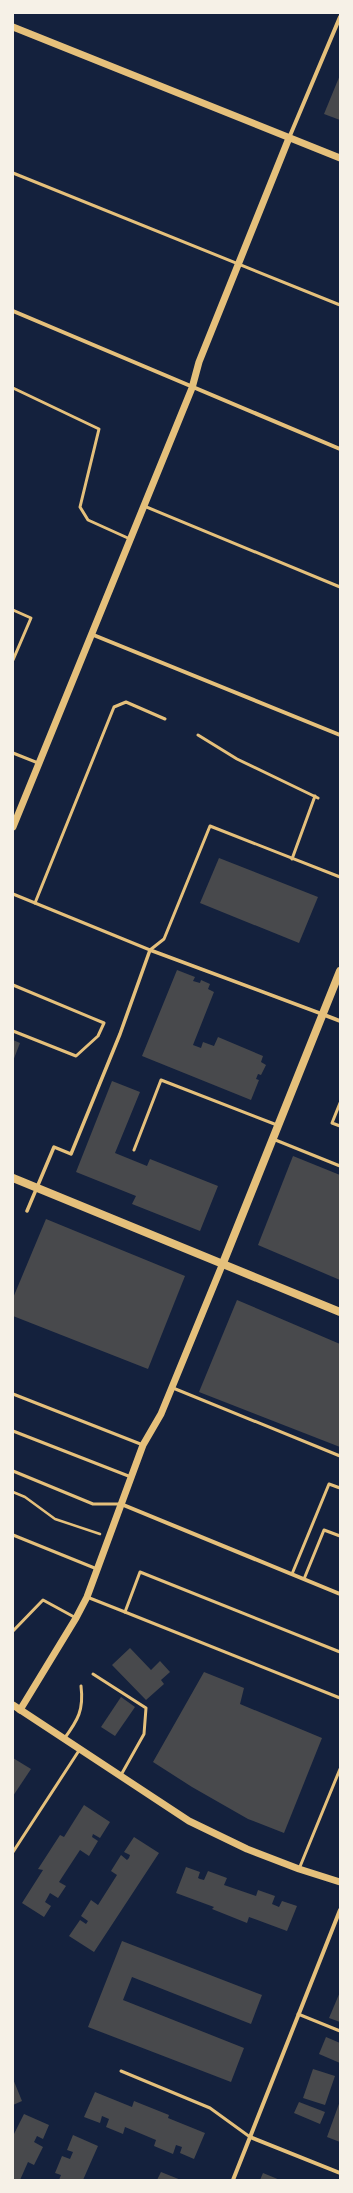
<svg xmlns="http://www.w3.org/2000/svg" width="353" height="2193" viewBox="0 0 353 2193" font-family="Montserrat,sans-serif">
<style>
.building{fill:#48494c}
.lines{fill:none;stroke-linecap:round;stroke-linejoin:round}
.path{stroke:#e5c07b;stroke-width:2.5}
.service{stroke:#e5c07b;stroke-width:3}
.pedestrian{stroke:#e5c07b;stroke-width:3.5}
.minor{stroke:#e5c07b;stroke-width:4}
.tertiary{stroke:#e5c07b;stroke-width:7}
.secondary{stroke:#e5c07b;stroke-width:8}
</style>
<rect width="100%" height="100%" fill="#14213d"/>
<g class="building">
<polygon points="340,75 340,120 324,114"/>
<polygon points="219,858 318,897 299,943 200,903"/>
<polygon points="177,970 195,977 193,981 200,983 201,980 210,984 208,989 214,992 193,1045 201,1048 203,1042 214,1046 218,1037 263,1056 261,1062 266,1065 261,1075 258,1074 256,1079 259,1080 251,1100 142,1056"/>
<polygon points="13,1040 20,1043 13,1061"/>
<polygon points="112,1081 140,1092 115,1153 147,1166 150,1159 218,1186 200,1231 132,1204 136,1196 76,1172"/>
<polygon points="293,1156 340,1175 340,1280 258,1245"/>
<polygon points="46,1219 185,1276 148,1369 13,1316 13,1298"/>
<polygon points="237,1300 340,1344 340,1447 199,1392"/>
<polygon points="130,1648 151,1670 160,1661 170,1672 161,1680 164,1684 146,1700 112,1665"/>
<polygon points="204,1672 244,1688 240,1704 322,1738 284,1833 248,1819 192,1787 153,1762"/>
<polygon points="121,1697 135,1707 115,1736 101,1727"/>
<polygon points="13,1758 31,1769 13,1796"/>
<polygon points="84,1805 110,1822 100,1838 93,1834 92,1837 98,1841 89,1856 80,1850 59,1882 66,1886 58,1898 50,1893 45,1902 51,1906 44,1917 22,1903 43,1870 38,1869 60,1835 64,1837"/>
<polygon points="134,1837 159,1853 94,1952 69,1936 80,1920 86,1924 88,1921 81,1916 91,1900 98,1905 117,1875 111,1871 121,1855 127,1860 129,1858 130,1855 124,1852"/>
<polygon points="186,1867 200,1872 198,1878 200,1879 204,1880 208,1871 227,1878 224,1885 256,1896 258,1890 275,1896 272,1904 279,1907 282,1901 297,1906 287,1931 249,1917 247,1923 212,1909 214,1907 176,1893"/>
<polygon points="122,1941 262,1995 251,2024 132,1977 123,2000 244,2048 231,2082 88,2027"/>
<polygon points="340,1992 340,2022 329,2018"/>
<polygon points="326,2037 340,2043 340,2063 319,2054"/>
<polygon points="313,2069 335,2076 325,2105 303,2098"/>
<polygon points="13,2079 22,2101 13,2105"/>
<polygon points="95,2092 132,2107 134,2101 169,2115 168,2118 205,2133 194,2159 180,2153 182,2147 176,2145 173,2154 154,2146 156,2140 125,2127 123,2134 106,2127 109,2119 102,2116 100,2123 84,2117"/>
<polygon points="340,2101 340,2142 327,2137"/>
<polygon points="299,2102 325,2112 320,2124 294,2113"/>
<polygon points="24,2114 49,2125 43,2139 37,2136 34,2142 43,2147 34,2165 28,2162 20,2180 13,2180 13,2136"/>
<polygon points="73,2135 98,2146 83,2180 59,2180 61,2175 55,2173 62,2156 70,2159 73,2152 67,2150"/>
<polygon points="161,2172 181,2180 157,2180"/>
<polygon points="263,2173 280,2180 260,2180"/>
</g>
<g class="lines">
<polyline class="path" points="13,1492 25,1497 55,1519 100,1534"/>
<g class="service">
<polyline points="13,173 340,305"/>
<polyline points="13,388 99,429 80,507 88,520 130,539"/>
<polyline points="144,506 340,587"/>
<polyline points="13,610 31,618 13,660"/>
<polyline points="198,735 237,759 318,798"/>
<polyline points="13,753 38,763"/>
<polyline points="292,859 315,796"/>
<polyline points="13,894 150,950 164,939 210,826 340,877"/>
<polyline points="35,903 114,707 126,702 165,719"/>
<polyline points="13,985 104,1023 98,1036 76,1056 13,1031"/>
<polyline points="340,1103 332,1123 340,1126"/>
<polyline points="273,1139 340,1166"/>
<polyline points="134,1150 161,1080 277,1125"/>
<polyline points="173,1388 340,1456"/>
<polyline points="13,1394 143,1445"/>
<polyline points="13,1431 131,1477"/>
<polyline points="13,1471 93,1504 121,1504"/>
<polyline points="13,1535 97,1569"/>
<polyline points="292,1574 329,1484 340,1488"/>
<polyline points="304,1579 324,1530 340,1536"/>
<polyline points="87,1597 125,1612"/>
<polyline points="13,1631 43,1600 76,1618"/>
<polyline points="340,1652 140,1572 125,1612 340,1698"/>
<polyline points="93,1674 146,1708 144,1734 121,1775"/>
<path d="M64 1739C78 1720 84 1710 81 1686"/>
<polyline points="13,1852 80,1749"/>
<polyline points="299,1869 340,1769"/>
<polyline points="298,2014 340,2031"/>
<polyline points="121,2071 210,2108 250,2137"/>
</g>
<polyline class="pedestrian" points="27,1211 54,1147 71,1154 120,1034 150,950 322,1014"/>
<g class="minor">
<polyline points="289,138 340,17"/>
<polyline points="13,311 340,449"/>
<polyline points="91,634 340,735"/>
<polyline points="322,1014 340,1021"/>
<polyline points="121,1504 340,1594"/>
<polyline points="250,2137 340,2173"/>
<polyline points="233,2180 340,1910"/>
</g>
<g class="tertiary">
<polyline points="13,27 340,158"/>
<polyline points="13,827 192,388 199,362 289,138"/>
<polyline points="13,1705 189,1821 247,1849 299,1869 340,1882"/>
<polyline points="20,1710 76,1618 87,1597 143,1445 161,1414 223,1263"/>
</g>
<g class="secondary">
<polyline points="13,1178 340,1312"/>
<polyline points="223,1263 340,971"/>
</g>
</g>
<rect width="353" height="2193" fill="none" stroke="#f6f1e7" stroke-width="28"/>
</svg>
